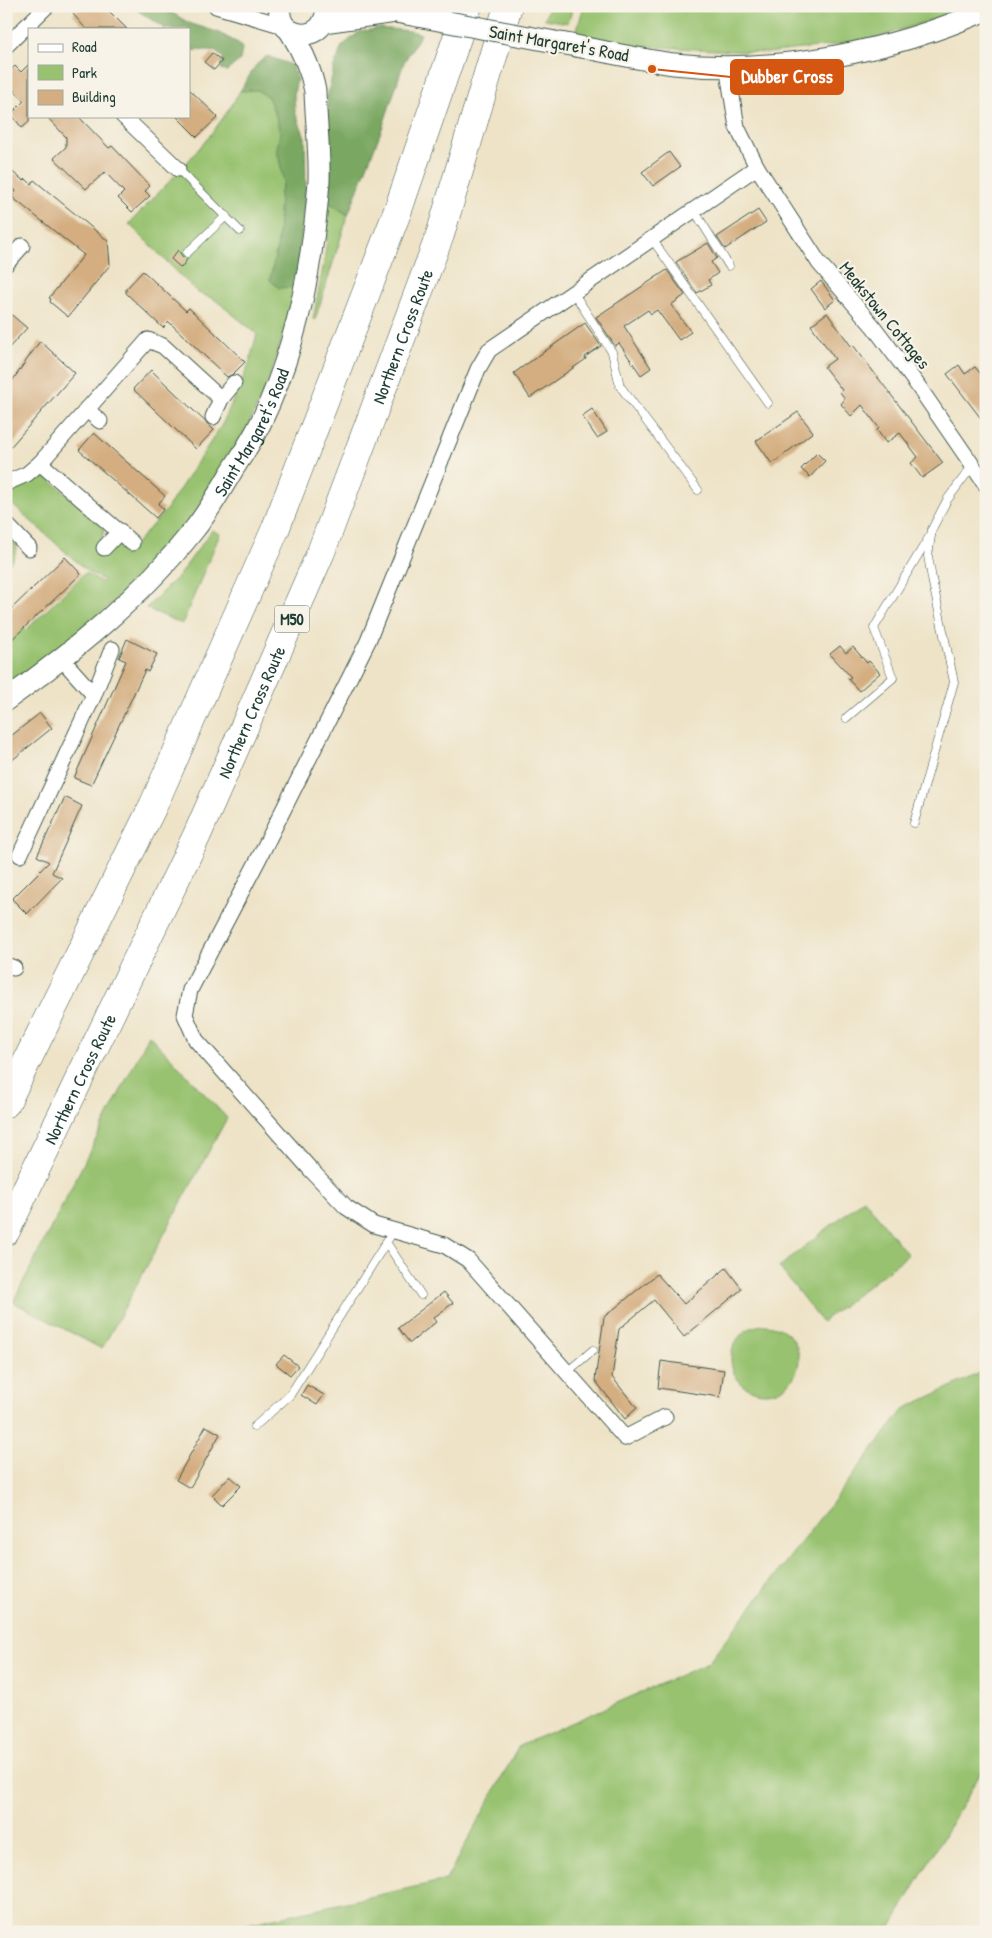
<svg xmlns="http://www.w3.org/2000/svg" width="992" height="1938" viewBox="0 0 992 1938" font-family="'Patrick Hand',sans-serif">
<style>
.green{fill:#98c26f;stroke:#5c8052}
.forest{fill:#7aa862;stroke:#4c724b}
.building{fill:#d4ae81}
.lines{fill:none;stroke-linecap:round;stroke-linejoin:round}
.lane-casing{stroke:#3e564a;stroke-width:9}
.street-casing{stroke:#3e564a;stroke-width:17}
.secondary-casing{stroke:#3e564a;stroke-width:23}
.highway-casing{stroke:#3e564a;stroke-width:29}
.lane{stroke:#fff;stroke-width:8}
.street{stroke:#fff;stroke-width:15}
.secondary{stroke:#fff;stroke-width:21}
.highway{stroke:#fff;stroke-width:28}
.secondary-bridge-casing{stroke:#3e564a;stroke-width:23;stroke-linecap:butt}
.secondary-bridge{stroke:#fff;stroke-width:21}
.labels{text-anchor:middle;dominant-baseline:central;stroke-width:4.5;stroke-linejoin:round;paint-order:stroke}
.shield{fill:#f7f3e8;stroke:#60746a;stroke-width:1}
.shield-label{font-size:16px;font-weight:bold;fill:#1f3d34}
.street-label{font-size:18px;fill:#1f3d34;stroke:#f7f3e8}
.leader{fill:none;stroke:#d45610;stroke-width:2}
.callout-dot{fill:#d45610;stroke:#f7f3e8;stroke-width:2}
.callout{fill:#d45610;stroke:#d45610;stroke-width:2}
.callout-label{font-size:19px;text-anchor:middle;font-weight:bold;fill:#fff}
</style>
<rect width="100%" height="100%" fill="#f7f3e8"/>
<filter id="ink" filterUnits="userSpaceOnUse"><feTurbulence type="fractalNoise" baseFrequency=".02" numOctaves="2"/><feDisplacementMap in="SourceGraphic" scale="10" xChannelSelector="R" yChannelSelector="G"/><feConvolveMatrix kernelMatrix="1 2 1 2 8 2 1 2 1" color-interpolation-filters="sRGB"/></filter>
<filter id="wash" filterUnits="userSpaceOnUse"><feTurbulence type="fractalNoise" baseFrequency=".0096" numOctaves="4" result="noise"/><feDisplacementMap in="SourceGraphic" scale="20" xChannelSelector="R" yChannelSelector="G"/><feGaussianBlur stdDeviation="1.12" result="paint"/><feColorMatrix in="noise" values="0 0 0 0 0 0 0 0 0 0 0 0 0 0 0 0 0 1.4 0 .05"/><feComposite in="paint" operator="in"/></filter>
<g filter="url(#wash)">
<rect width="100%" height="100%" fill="#eee3c7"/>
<g class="green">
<polygon points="549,6 573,6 568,23 545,19"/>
<polygon points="584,6 969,6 947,15 867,41 768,53 641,46 576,33"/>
<path d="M257 90 269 97 276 116 280 132 278 149 284 182 280 192 278 243 270 280 297 281C290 306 284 333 276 358 250 434 207 507 152 565 108 611 56 649 6 687V611L26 630 85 573 101 582 103 580 88 572 6 499V490C26 494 30 473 47 477L101 524 104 531 100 543C110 545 121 545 129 551L166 510 223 423 248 367 257 334 214 299 198 293 129 224C168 182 212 141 240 91Z"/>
<path d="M327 201 348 215 315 320 313 319C320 281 331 240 327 201Z"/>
<path d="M6 527C19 540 20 554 6 567Z"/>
<polygon points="212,530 220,534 182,624 146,608 180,574"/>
<polygon points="149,1035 227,1118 102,1349 13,1302"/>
<polygon points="864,1199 908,1255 822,1322 779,1267"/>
<circle cx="765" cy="1359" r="34"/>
<polygon points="986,1370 986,1764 888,1932 224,1932 225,1929 446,1880 519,1746 708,1663 904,1409"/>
</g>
<g class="forest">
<path d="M131 6H161L189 23 217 32 240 44 242 49 240 60 227 71 222 70 221 64 224 59C210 44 206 53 189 50V29H165Z"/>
<polygon points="380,28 411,31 421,34 404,62 383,126 348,215 327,201 330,170 327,98 334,67 342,46 359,32"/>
<polygon points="267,56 292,65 297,79 294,94 295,112 305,137 306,188 297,281 291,287 279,288 270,280 278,243 280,192 284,182 277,149 280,132 276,116 268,97 257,90 240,91 256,65"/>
</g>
<g id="blocks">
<g class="building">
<polygon points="81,6 104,6 127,29 86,29 73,14"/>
<polygon points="212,53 222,61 214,70 204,62"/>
<polygon points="29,64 29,122 22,128 11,114 24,101 6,82 6,74 15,66 21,72"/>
<polygon points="189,89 218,117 197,137 176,116 189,116"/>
<polygon points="46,116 78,116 109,148 112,146 150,186 145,191 150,196 132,212 118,198 124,192 105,172 86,189 54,158 66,147 66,137"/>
<polygon points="669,152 680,167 653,186 642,172"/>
<polygon points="6,167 24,181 26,179 31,184 34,180 108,241 110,265 68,317 50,302 51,299 49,298 84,255 12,197 16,191 6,183"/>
<polygon points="758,210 766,222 725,249 717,237"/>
<polygon points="708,243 717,258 711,262 718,273 708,280 711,285 697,293 676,262"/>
<polygon points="178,250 183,257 188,258 181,268 171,259"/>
<polygon points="667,270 685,295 671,305 691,332 679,340 657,310 651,314 648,310 624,326 651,368 641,375 619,343 615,346 596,317"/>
<polygon points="143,271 186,311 189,308 245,362 233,374 227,377 169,322 163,328 126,293 126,289"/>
<polygon points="821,281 835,300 825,308 811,289"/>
<polygon points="6,310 27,328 6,351"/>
<polygon points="827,313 851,346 853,345 943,463 922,478 911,463 918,457 900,433 886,443 877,430 879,428 862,405 851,416 841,404 845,399 840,392 842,390 824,367 835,359 811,325"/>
<polygon points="585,323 601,346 585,357 586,359 530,398 514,373"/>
<polygon points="40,341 75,373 6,452 6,386 11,380 12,381"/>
<polygon points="959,365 965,374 975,367 986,380 986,425 947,374"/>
<polygon points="151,370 214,430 196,449 133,389"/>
<polygon points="592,409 607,432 597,438 582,416"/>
<polygon points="798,412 813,432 772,464 756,441"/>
<polygon points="94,433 165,496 158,504 164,509 156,518 79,450"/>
<polygon points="817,453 825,461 810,477 801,469"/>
<polygon points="65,557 81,574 6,645 6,614"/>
<polygon points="127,639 157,654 148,672 145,670 91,785 74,778 126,661 119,658"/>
<polygon points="840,646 846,653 853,647 867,663 869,661 880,673 859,691 848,679 851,677 830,654"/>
<polygon points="40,713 52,728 6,765 6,740"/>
<polygon points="65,797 82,806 52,873 62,878 27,914 12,899 49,862 37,856"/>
<polygon points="726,1268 742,1289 684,1337 654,1300 619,1329 612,1377 637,1408 625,1419 595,1380 604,1317 657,1274 684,1304"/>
<polygon points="444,1292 453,1303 433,1318 436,1322 410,1343 398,1328"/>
<polygon points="284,1355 298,1366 290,1375 276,1364"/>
<polygon points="661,1361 724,1370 720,1397 658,1388"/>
<polygon points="307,1385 324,1395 317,1405 301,1395"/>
<polygon points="206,1426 220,1434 190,1488 176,1480"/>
<polygon points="230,1476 241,1486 222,1505 212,1495"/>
</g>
</g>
</g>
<g filter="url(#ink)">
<use href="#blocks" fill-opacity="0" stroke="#3e564a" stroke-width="1"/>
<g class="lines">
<g class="lane-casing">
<g id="lane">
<polyline points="178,169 240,231"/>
<polyline points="694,210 729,266"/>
<polyline points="652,239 768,403"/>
<polyline points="187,253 226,216"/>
<polyline points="573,292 612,352 620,386 698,490"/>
<polyline points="846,718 893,678 874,628 929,537"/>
<polyline points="914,823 954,682 932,579 928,556 932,529 947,500 973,465"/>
<polyline points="386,1242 421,1295"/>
<polyline points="567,1372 593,1350"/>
<polyline points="254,1427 290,1395 394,1230"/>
</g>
</g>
<g class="street-casing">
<g id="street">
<polyline points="216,6 284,26"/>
<polyline points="6,46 47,6"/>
<polyline points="727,66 737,127 757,167 819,263 873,326 916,383 986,485"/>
<polyline points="123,116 178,169"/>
<polyline points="6,264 22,246"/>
<polyline points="86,409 100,421"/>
<polyline points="213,417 221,399 234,383"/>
<polyline points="40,463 132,543"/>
<polyline points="6,483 27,474 40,463 148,340 163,346 221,399"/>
<polyline points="6,524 29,548"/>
<polyline points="104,548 120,531"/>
<polyline points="61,658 94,695"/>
<polyline points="20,855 94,695 112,649"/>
<polyline points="6,965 14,968"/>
<polyline points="665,1417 625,1438 468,1260 444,1245 374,1225 346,1207 311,1170 196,1040 185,1015 190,990 258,860 368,641 478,369 489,350 757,167"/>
</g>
</g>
<g class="secondary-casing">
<g id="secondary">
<path d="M280 6C275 43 330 44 326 6"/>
<polyline points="323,22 396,12"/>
<path d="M555 42C594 49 634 59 674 64 776 75 893 51 986 10"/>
<path id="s1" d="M6 700C74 651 141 597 193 531 208 513 220 491 232 471 242 455 253 439 261 422 297 347 313 264 319 181 320 152 316 121 315 91 311 69 302 50 290 31"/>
</g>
</g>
<g class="highway-casing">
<g id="highway">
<polyline points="6,1103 153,806 275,530 398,210 468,6"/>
<path id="s2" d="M6 1231 197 835 321 552 440 235 508 6"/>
</g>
</g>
<use href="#lane" class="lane"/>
<use href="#street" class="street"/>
<use href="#secondary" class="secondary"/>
<use href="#highway" class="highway"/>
<g class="secondary-bridge-casing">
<polyline id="secondary-bridge" points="396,12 555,42"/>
</g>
<use href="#secondary-bridge" class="secondary-bridge"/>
</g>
</g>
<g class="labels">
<rect class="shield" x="274.5" y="605.5" width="35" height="27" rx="4"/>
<g class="shield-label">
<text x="292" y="619">M50</text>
</g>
<g class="street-label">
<text transform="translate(559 43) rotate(10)">Saint Margaret's Road</text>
<text transform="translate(885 315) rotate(51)">Meakstown Cottages</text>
<text stroke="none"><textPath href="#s2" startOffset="979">Northern Cross Route</textPath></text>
<text stroke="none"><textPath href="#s1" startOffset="368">Saint Margaret's Road</textPath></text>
<text stroke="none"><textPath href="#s2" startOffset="574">Northern Cross Route</textPath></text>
<text stroke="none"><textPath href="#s2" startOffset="169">Northern Cross Route</textPath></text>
</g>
</g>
<path class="leader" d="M652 69L731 77"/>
<circle class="callout-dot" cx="652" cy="69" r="5"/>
<rect class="callout" x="731" y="60" width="112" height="34" rx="5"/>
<g class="callout-label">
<text x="787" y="83">Dubber Cross</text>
</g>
<rect width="992" height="1938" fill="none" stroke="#f7f3e8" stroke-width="25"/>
<rect x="28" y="28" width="162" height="90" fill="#f7f3e8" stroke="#a1aaa0"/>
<rect x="38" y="44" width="25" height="8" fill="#ffffff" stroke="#a1aaa0"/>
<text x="72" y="52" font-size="15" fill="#1f3d34">Road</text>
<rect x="38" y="65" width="25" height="15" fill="#98c26f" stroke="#a1aaa0"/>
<text x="72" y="78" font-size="15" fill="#1f3d34">Park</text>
<rect x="38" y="90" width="25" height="15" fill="#d4ae81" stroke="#a1aaa0"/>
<text x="72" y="102" font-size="15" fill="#1f3d34">Building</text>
</svg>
